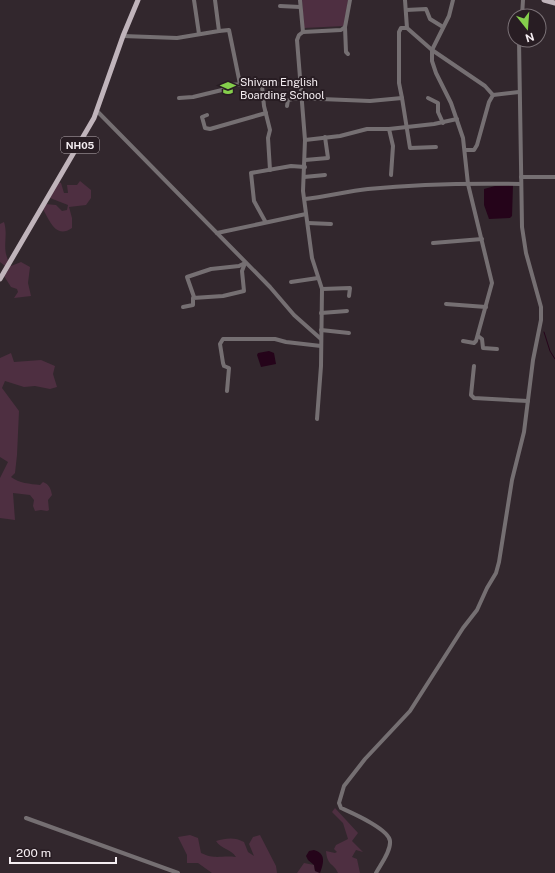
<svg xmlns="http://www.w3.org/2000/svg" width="555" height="873" viewBox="0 0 555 873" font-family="'Public Sans',sans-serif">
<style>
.green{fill:#4e2f41}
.water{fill:#25041a}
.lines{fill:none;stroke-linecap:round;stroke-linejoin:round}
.stream{stroke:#25041a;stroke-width:1}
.minor{stroke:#756f72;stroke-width:4}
.major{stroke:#c0b4bb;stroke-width:5}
.labels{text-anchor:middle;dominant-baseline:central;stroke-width:4;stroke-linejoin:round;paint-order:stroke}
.shield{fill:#281d23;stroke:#b8afb4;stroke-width:1}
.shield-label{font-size:10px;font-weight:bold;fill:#f5eef2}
.poi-label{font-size:11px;fill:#f5eef2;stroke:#281d23;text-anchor:start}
</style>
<rect width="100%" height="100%" fill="#32272d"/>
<g class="green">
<polygon points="302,0 348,0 344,26 304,28"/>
<path d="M80 181 91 190V198L86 205 69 207 72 218V228C55 240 49 218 42 208L45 204 56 205 62 211 67 210 68 205 50 198 58 182 61 183 64 193H68L67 185H77Z"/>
<path d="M4 222C9 238 0 248 11 266L21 262 30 267 28 283 31 296 14 298 18 292 17 289 11 287 4 276 9 269 0 262V224Z"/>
<path d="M11 353 14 362 41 360 55 366 53 374 57 387 50 389 35 386 24 387 5 381 2 388 19 411 17 455 15 473 11 477C19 483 30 484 40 485L43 482C49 484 51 489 52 495L48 500 49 510 47 511 41 510 35 511 33 506 34 500 30 495 13 493 15 520 0 518V478L8 462 0 457V358Z"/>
<path d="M335 808 358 833 352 841 363 852 356 850 352 857 357 859 360 873H338C334 863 327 866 326 851L335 853 337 852 334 849 336 845 348 839 343 823 332 812Z"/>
<path d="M190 835 198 838 201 853C216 860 221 855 236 857 231 849 221 849 216 841 226 838 235 837 244 842L248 852 254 856 249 844 253 837 260 835 276 866 277 873H212L198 863H187V855L178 837Z"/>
<polygon points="304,863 314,865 315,871 320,873 297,873"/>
</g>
<g class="water">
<polygon points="513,185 512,216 510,218 489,219 484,205 484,189 495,186"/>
<polygon points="269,351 274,353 276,364 261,367 257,355 258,353"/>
<path d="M314 850C326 853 324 863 320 873L315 871 314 865 308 860 306 856 309 851Z"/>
</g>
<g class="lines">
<polyline class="stream" points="544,332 550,351 555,359"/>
<g class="minor">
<polyline points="194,0 199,34"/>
<polyline points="300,0 303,32"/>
<polyline points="405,0 407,28 432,50 485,86 493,95 519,92"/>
<polyline points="453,0 449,16 432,50 432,61 436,73 451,103 463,138 468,184 492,283 476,341 474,343 463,341"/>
<polyline points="280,6 300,7"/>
<polyline points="406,10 426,9 430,19 443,27"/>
<polyline points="522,16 523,0"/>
<polyline points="345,27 346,52 348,54"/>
<polyline points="219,31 229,30 240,84"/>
<polyline points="123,36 177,38 219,31 215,0"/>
<polyline points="179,98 193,97 222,90 226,85 264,83"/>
<polyline points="402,98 410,148 436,147"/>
<polyline points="428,98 438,103 438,112 443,123"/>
<polyline points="287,106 288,100 297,98 370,101 402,98 399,83 399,32 401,28 407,28"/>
<polyline points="97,111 270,287 294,315 321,339"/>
<polyline points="207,115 202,117 205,128 210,129 266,113"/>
<polyline points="389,129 393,146 391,175"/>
<polyline points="305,140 340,136 367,129 389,129 434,124 457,119"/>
<polyline points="466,150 474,150 477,145 489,102 493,95"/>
<polyline points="305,160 328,158 325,137"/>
<polyline points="270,170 268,138 270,130 264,106 262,86 264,83 300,85"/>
<polyline points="304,177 325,175"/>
<polyline points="521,177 555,177"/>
<path d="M305 199C326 197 347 191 368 189 419 184 470 183 521 184"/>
<polyline points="265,221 254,201 251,173 291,166 305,167"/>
<polyline points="308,223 331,224"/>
<polyline points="217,233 306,214"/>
<polyline points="433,243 482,239"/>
<polyline points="291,282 318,278"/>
<polyline points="322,289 350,288 349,296"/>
<polyline points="194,297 187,277 211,269 239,266 245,263"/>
<polyline points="446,304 486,307"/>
<polyline points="183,307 193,305 193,298 223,296 244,291 242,271 245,263"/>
<polyline points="321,313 347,311"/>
<polyline points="321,330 349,333"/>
<polyline points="478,336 482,339 483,348 497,349"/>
<polyline points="474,366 471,395 474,398 528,401"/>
<polyline points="227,391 229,368 224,366 223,363 220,344 223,339 275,339 286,342 321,346"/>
<polyline points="317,419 321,366 322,289 312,258 303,191 305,140 297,40 299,35 303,32 341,30 345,27 350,0"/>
<polyline points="26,818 178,873"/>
<path d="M376 873C381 864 391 851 390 841 389 829 352 813 341 808L339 803 344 786 365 759 410 711 463 628 477 610 487 588 496 573 499 562 512 480 524 432 533 360 541 320V307L526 253 522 227 519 40"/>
</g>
<g class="major">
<polyline points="544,0 555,3"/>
<polyline points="0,279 94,118 123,36 138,0"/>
</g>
</g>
<defs>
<g id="school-bare" transform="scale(1.2)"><path d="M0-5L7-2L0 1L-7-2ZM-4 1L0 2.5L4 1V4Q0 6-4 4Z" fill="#85cf4c" stroke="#281d23" stroke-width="2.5" paint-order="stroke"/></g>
</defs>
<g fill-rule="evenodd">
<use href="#school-bare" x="228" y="88"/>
</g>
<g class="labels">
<rect class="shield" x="61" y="137" width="38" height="16" rx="3"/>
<g class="shield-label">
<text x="80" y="145">NH05</text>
</g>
<g class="poi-label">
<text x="240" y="82">Shivam English<tspan x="240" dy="13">Boarding School</tspan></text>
</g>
</g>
<g transform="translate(527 28) rotate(163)"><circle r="19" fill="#281d23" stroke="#7a7176"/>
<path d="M0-3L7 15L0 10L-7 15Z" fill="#85cf4c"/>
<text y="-6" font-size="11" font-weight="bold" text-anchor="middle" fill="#f5eef2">N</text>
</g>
<path d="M10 857v6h106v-6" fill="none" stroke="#f5eef2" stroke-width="2"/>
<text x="16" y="857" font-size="12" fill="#f5eef2" stroke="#281d23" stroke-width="3" paint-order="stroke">200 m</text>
</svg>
